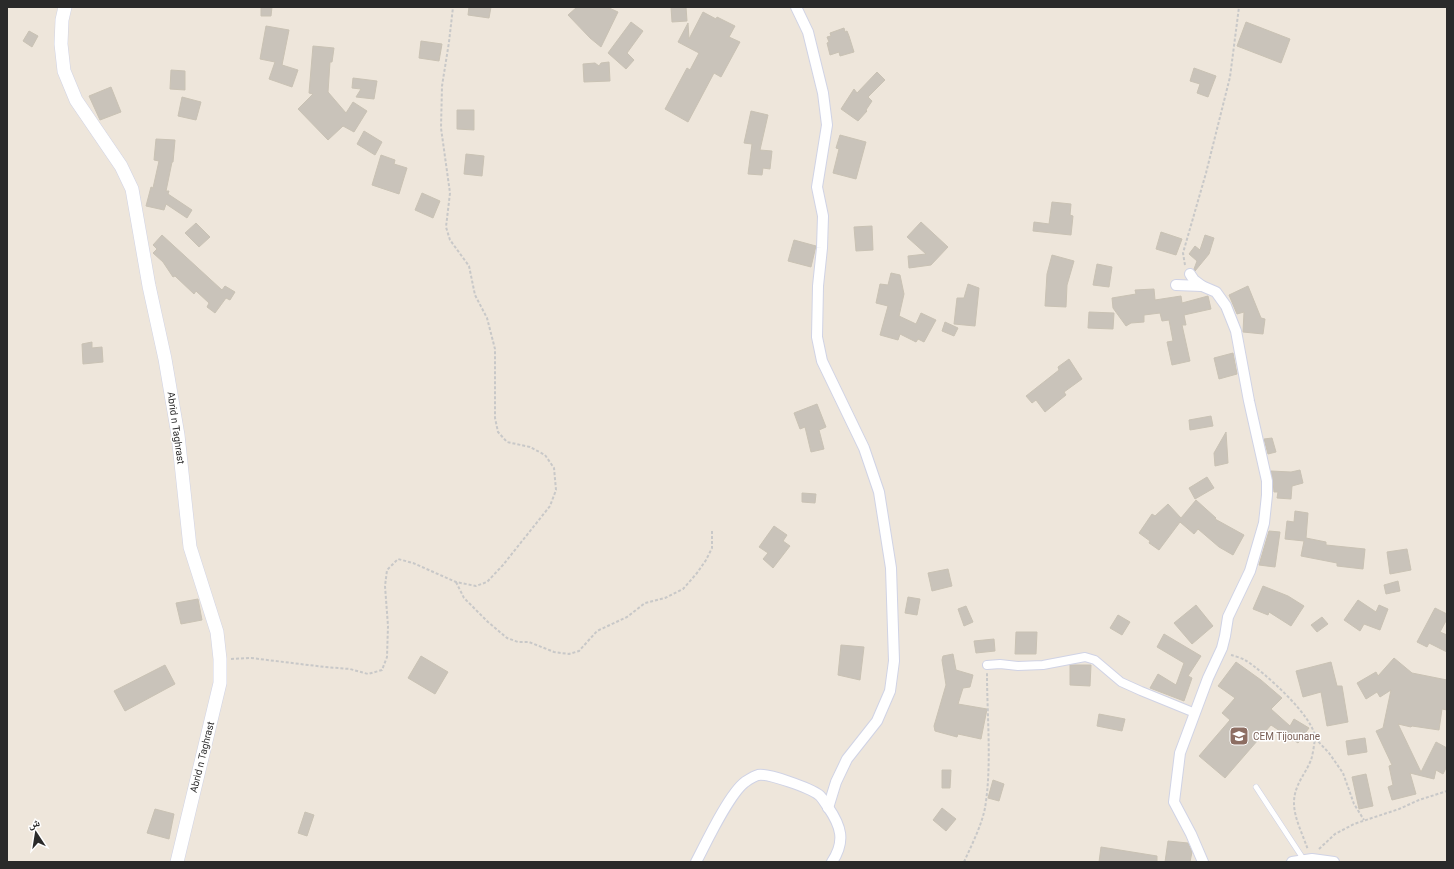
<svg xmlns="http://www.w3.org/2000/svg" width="1454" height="869" viewBox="0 0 1454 869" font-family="Roboto,'Noto Naskh Arabic',sans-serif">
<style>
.building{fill:#c9c3ba;stroke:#c9c2b4}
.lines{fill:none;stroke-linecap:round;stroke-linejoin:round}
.service-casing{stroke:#d0d3e5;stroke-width:6}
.pedestrian-casing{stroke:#d0d3e5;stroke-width:10}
.minor-casing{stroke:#d0d3e5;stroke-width:12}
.tertiary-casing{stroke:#d0d3e5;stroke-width:14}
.path{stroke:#c8c8c8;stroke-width:2;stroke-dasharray:3 2;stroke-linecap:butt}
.service{stroke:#fff;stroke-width:5}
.pedestrian{stroke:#fff;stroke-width:8}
.minor{stroke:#fff;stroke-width:10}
.tertiary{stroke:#fff;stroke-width:13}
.labels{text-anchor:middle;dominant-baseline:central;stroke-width:3;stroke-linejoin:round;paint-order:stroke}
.street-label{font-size:10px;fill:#2a2a2a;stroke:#fff}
.education-label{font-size:10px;fill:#785e54;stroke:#fff;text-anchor:start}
</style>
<rect width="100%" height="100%" fill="#eee6db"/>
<g class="building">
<polygon points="261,7 272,7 271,16 261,16"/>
<polygon points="469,7 491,7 489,18 468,15"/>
<polygon points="577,7 607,7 618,12 601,47 590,38 568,15"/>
<polygon points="671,7 686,7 687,21 672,22"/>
<polygon points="703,12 716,19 717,17 735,26 729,37 740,42 721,77 714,73 688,122 665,109 687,68 690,70 699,53 678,42 688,23 689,39"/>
<polygon points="631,22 643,31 627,53 634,60 626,69 608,53"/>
<polygon points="1246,22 1290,39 1281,63 1237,46"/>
<polygon points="266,26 289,30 282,65 298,70 292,87 269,79 275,62 260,59"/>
<polygon points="844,28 845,32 847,31 849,36 854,52 840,56 839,52 830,55 827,43 829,42 827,37 831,36 830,33"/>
<polygon points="29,31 38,36 32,47 23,41"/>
<polygon points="421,41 442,44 439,61 419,58"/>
<polygon points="313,46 334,48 332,62 330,62 328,92 346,113 353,102 367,111 354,132 343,126 328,140 298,109 313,94 309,93"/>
<polygon points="609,62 610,81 584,82 583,64 595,63 599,66 601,63"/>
<polygon points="1194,68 1216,76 1208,97 1197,93 1200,84 1190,81"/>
<polygon points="171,70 185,71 185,90 170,89"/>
<polygon points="877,72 885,80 868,97 872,101 866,110 867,111 858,121 841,109 854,89 857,93"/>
<polygon points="353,78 377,81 374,99 356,97 361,89 352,88"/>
<polygon points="111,87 121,112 100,120 89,96"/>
<polygon points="182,97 201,102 196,120 178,116"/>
<polygon points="457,110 474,110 474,130 457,129"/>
<polygon points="751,111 768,115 760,150 772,151 770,169 763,168 762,175 748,174 752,144 744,143"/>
<polygon points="364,131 382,142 375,155 357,144"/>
<polygon points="840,135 866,142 856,179 833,173 839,149 836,148"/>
<polygon points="156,139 175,140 173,162 172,162 166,191 169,191 168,194 192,210 187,218 166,204 164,210 146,206 151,187 153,188 159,161 154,160"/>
<polygon points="466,154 484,156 482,176 464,174"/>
<polygon points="381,155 395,160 394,164 407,168 399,194 372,185"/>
<polygon points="422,193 440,201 433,218 415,210"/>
<polygon points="1052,202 1071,204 1070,215 1073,216 1071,235 1033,231 1034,222 1049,224"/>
<polygon points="921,222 948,247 931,265 909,268 908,256 926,254 907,237"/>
<polygon points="196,223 210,237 199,247 185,233"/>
<polygon points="872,226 873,250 856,251 854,227"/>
<polygon points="1161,232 1182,239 1176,255 1156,249"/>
<polygon points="162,235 222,290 225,286 235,292 230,300 226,298 215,313 207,307 209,303 196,291 194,294 175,276 173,277 163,262 153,253 157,249 153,245"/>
<polygon points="1205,235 1214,238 1209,254 1195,271 1194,269 1197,261 1189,254 1195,246 1200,250"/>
<polygon points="794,240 816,246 811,267 788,261"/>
<polygon points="1052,255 1074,261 1067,285 1066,307 1045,306 1047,274"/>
<polygon points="1097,264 1112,267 1109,287 1093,285"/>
<polygon points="891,273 900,275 904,294 899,316 916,324 921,313 936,320 924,342 918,339 916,342 900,334 898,340 880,335 888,306 876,303 880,284 888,285"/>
<polygon points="968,284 979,288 975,326 954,324 957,298 964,298"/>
<polygon points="1248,286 1261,318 1265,319 1263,334 1243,332 1244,312 1237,314 1229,295"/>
<polygon points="1154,289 1155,300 1181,296 1182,303 1208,296 1211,309 1184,315 1186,325 1182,325 1190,361 1172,365 1167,342 1173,341 1169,320 1162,321 1160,313 1144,315 1144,322 1131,323 1126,326 1113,308 1112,298 1136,294 1135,290"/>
<polygon points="1089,312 1114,313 1113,329 1088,328"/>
<polygon points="945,322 958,328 954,336 942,331"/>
<polygon points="92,342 92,348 102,347 103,362 83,364 82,344"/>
<polygon points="1233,353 1237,374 1219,379 1214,358"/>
<polygon points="1069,359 1082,379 1064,392 1066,395 1045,412 1036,400 1032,403 1026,396 1059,370 1058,367"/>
<polygon points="817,404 826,427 819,430 824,449 811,452 805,427 800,429 794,413"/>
<polygon points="1211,416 1213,426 1190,430 1189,420"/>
<polygon points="1226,432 1228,463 1215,466 1214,453"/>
<polygon points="1272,438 1276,452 1268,454 1264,439"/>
<polygon points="1300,470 1303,483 1292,486 1291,499 1277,498 1278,492 1274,492 1273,481 1271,471 1291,472"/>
<polygon points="1207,477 1214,488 1195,499 1189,488"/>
<polygon points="802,493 816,494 815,503 802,502"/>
<polygon points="1196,500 1216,518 1215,519 1244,535 1233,555 1219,547 1198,529 1194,534 1180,522 1159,550 1149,543 1150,541 1139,533 1152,514 1155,516 1168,504 1181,518"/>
<polygon points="1295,511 1308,513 1306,538 1326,542 1326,545 1365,549 1363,569 1337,566 1337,563 1301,556 1304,541 1285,539 1287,521 1294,522"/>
<polygon points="774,526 787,535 783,541 790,546 773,568 763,559 768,553 759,547"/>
<polygon points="1269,531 1280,532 1275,567 1259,565"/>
<polygon points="1407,549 1411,570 1390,574 1387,552"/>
<polygon points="948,569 952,586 932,591 928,573"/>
<polygon points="1398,581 1400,591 1386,594 1384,585"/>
<polygon points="1263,586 1288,596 1304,606 1291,626 1269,612 1268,615 1253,609"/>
<polygon points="908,597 920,599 917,615 905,613"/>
<polygon points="198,599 202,620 181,624 176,603"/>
<polygon points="1358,600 1376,612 1379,605 1388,609 1380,630 1364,624 1360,631 1344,620"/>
<polygon points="1196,605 1213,626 1192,644 1174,623"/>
<polygon points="966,606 973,622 964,626 958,609"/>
<polygon points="1435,608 1447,614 1447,619 1440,632 1447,635 1447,652 1429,643 1427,647 1417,642"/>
<polygon points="1118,615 1130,622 1122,635 1110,628"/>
<polygon points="1322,617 1328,624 1317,632 1311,625"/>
<polygon points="1016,632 1037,632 1036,654 1015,654"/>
<polygon points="1164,634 1201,656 1188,676 1192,678 1184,701 1150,688 1158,674 1176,685 1184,663 1157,647"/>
<polygon points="994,639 995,651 976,653 974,641"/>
<polygon points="841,645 864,647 860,680 838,675"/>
<polygon points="953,654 956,670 973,675 970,687 963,688 958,704 987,709 981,739 958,734 957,737 935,731 934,726 946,685 942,660 943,656"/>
<polygon points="421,656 448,672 435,694 408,678"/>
<polygon points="1394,658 1412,673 1447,680 1447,710 1442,709 1439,730 1412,726 1411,727 1398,724 1421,772 1436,742 1447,748 1447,766 1443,774 1436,770 1434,779 1410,773 1416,794 1392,800 1388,787 1393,785 1389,766 1392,765 1376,731 1383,728 1391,690 1380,697 1377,692 1366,699 1357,683 1376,672 1378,676"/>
<polygon points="1236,662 1261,680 1282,698 1271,709 1290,726 1294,719 1309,728 1298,743 1271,725 1225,778 1199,756 1230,720 1222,713 1235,698 1218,686"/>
<polygon points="1331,662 1337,686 1342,686 1348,722 1327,726 1321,692 1303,697 1296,671"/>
<polygon points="165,665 175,684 125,711 114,691"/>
<polygon points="1070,665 1091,665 1090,686 1070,685"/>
<polygon points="1099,714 1125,719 1122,731 1097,726"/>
<polygon points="1365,738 1367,752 1348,755 1346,741"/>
<polygon points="942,770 951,770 950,788 942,788"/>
<polygon points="1366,774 1373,806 1359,809 1352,777"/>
<polygon points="993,780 1004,784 999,801 988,798"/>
<polygon points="942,808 956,819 946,831 933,820"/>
<polygon points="155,809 174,814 169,839 147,833"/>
<polygon points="305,812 314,815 307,836 298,833"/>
<polygon points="1168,841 1188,843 1192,852 1190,862 1165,862"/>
<polygon points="1101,847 1157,856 1157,862 1099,862"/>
</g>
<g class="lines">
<g class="service-casing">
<polyline id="service" points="1256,787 1304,860"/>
</g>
<g class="pedestrian-casing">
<polyline id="pedestrian" points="987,665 1000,664 1018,666 1043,665 1085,657 1095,660 1121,682 1141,691 1195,713"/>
</g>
<g class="minor-casing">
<g id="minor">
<polyline points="796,7 808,32 823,93 827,125 817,187 823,216 822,248 818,286 817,337 822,361 864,448 879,492 891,568 894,661 890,691 877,721 847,759 836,782 828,808"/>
<polyline points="1190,274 1194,280 1202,286"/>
<polyline points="1176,285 1202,286 1216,292 1226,306 1236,331 1249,401 1267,481 1267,495 1264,523 1250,571 1228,617 1225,636 1222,648 1208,678 1180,753 1174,802 1191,834 1203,862"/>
<path d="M696 862C706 843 729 794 745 782 748 780 754 776 758 775 768 773 810 788 819 795 822 797 825 803 828 807 841 826 846 841 832 862"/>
<polyline points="1292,862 1312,859 1334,862"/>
</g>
</g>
<g class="tertiary-casing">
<polyline id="tertiary" points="65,7 62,20 61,44 64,71 76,100 121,166 132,189 149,286 165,359 178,435 190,547 217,632 220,659 220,683 177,862"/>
</g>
<g class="path">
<polyline points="1185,265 1183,253 1206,173 1230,77 1239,7"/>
<polyline points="456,582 464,598 488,622 507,638 518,642 529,642 554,652 569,654 579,651 597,631 627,617 645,603 665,598 683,589 697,573 706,560 712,548 712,530"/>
<path d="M1231 655C1235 656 1241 658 1245 660 1263 671 1316 718 1315 739 1314 745 1313 754 1311 760 1305 775 1294 785 1294 803 1294 818 1303 835 1308 850"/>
<polyline points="231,659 251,658 325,667 350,669 368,674 382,670 387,657 388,626 385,586 387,570 398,559 413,563 456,582 476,586 487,582 503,565 550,506 556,490 554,468 545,455 530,447 507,442 498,432 495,418 495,349 487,318 475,295 469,266 450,240 446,227 450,193 441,128 442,86 449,42 453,7"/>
<polyline points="1315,738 1329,753 1343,773 1354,804 1364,820"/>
<polyline points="1319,849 1335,834 1354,824 1399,809 1419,800 1447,791"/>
<path d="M964 862C972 844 981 827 985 808 992 766 987 716 987 673"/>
</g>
<use href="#service" class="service"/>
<use href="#pedestrian" class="pedestrian"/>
<use href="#minor" class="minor"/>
<use href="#tertiary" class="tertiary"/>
</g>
<defs>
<g id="school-square" transform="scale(1)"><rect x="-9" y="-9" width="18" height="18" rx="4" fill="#8d6e63" stroke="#fff"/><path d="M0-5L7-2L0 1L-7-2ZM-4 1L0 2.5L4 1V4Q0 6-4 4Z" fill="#fff"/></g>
</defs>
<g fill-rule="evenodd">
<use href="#school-square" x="1239" y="736"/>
</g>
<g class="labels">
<g class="street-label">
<text transform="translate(176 428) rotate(82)">Abrid n Taghrast</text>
<text transform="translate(202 757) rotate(-76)">Abrid n Taghrast</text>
</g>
<g class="education-label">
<text x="1253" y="736">CEM Tijounane</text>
</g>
</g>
<rect width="1454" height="869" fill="none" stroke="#2a2a2a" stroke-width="16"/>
<g transform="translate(36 833) rotate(348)" stroke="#ffffff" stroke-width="3" paint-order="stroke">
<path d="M0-3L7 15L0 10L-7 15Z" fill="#2a2a2a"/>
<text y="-6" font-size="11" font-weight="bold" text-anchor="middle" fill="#2a2a2a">ش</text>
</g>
</svg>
